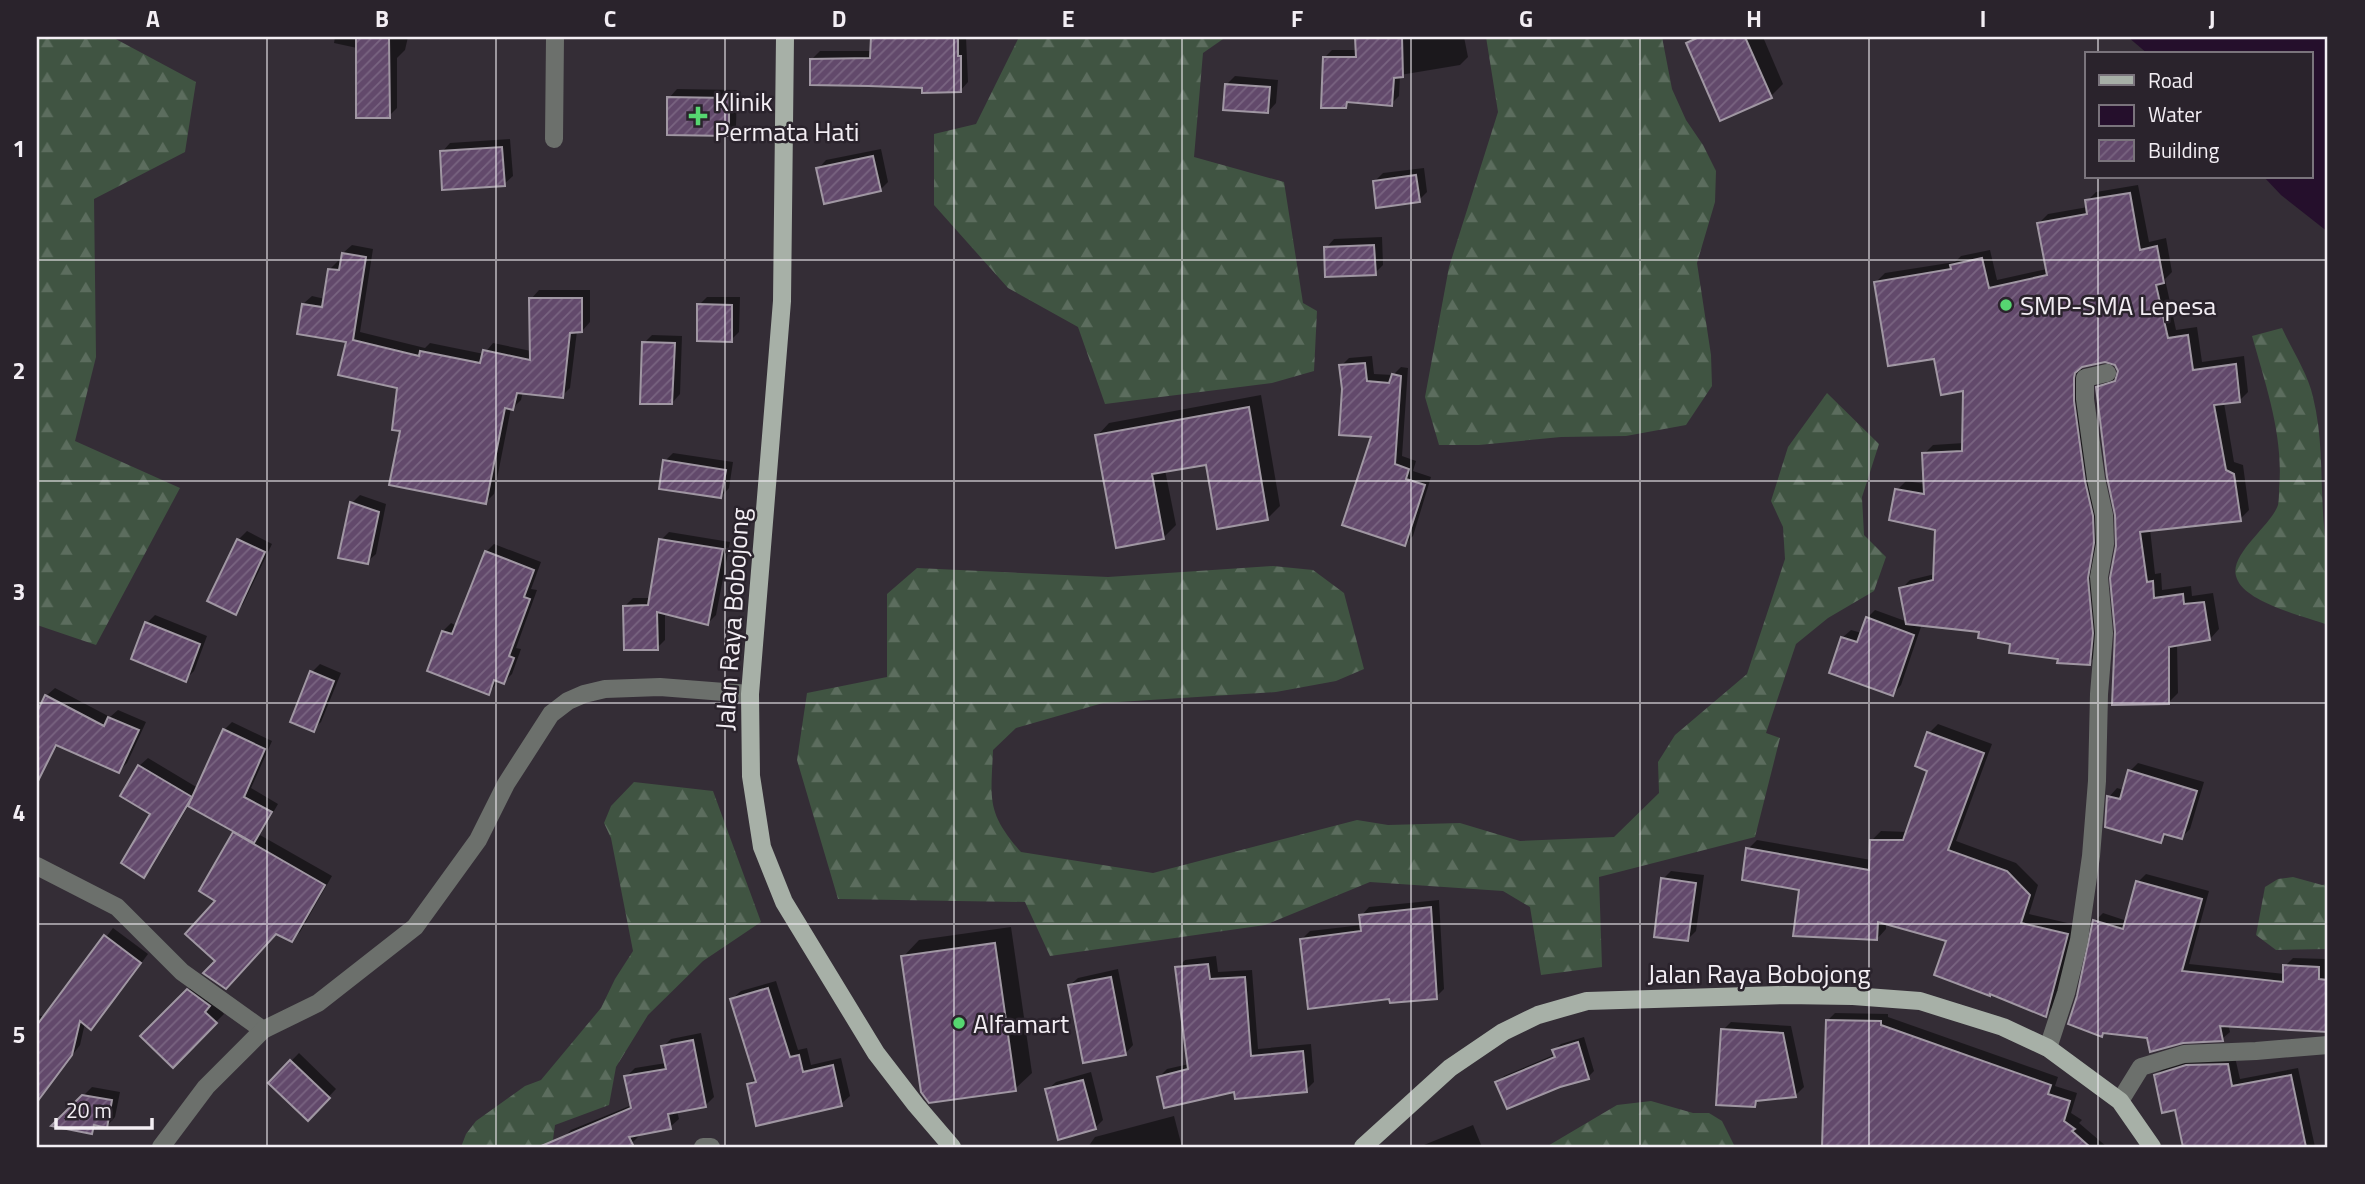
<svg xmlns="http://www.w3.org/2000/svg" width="2365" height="1184" viewBox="0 0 2365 1184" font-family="'Titillium Web',sans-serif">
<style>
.forest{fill:url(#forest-firs)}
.water{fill:#250f2c}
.shadow{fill:#0007}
.building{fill:url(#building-hatch);stroke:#a097a3;stroke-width:2}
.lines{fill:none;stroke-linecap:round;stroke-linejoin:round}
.minor{stroke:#6c706c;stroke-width:18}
.major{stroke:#a7b0a7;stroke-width:18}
.grid{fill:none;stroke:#f3eef4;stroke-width:2;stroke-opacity:0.55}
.poi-dot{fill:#56d671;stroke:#2a232c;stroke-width:2.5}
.labels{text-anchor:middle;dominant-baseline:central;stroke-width:5;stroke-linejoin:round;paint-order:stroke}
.poi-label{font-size:26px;fill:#f3eef4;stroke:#2a232c;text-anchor:start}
.street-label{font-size:26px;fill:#f3eef4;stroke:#2a232c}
.neatline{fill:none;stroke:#f3eef4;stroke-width:2.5}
.grid-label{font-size:23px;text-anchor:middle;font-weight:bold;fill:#f3eef4}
</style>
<defs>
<pattern id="forest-firs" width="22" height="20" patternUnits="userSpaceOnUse" patternTransform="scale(1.75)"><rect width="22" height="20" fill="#405442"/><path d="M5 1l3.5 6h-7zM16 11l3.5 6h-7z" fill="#5c6d5e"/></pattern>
<pattern id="building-hatch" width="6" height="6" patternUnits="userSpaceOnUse" patternTransform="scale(1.75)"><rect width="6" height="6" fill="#62496b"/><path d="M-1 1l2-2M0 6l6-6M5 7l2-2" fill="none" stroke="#796481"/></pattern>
</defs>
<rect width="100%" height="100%" fill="#342d36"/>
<g class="forest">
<polygon points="37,37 112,37 196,82 185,152 94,199 96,357 75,441 180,488 96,645 37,625"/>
<polygon points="1019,37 1226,37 1203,53 1194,157 1284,182 1303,303 1317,311 1314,371 1272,383 1105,404 1078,327 1008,288 934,205 934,134 976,124"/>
<polygon points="1486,37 1662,37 1672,89 1686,120 1703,145 1716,171 1715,202 1697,263 1711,355 1712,386 1686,425 1626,436 1561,437 1479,445 1439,445 1425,397 1449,267 1498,112"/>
<path d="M2282 328C2292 350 2308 374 2313 397 2325 445 2319 495 2326 544L2328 545V625C2305 617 2249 603 2238 581 2224 557 2270 528 2278 505 2279 500 2279 494 2279 489 2284 437 2266 386 2252 336Z"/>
<path d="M1827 393 1879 444 1862 497 1864 535 1886 557 1874 591 1828 618 1796 644 1766 733 1780 738 1755 837 1599 877 1602 967 1541 975 1530 907 1503 891 1370 882 1265 925 1050 956 1025 902 838 899 797 760 807 693 887 677V594L917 568 1108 577 1273 566 1313 570 1344 593 1364 669 1336 681 1276 692 1103 703 1016 728 993 750C991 800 986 812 1021 852L1153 873 1357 820 1388 825 1460 823 1520 841 1614 837 1659 793 1658 762 1675 735 1747 674 1785 559 1783 527 1771 501 1788 447Z"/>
<polygon points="634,782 713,791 761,922 703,961 648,1015 616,1067 609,1105 555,1125 552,1147 461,1147 466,1134 476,1121 525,1086 541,1080 601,1008 615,979 633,951 611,838 604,823 611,806"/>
<polygon points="2293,877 2322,885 2328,884 2328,949 2276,950 2256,935 2265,887 2278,879"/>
<polygon points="1651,1101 1693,1113 1709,1113 1722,1121 1735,1147 1546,1147 1617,1105"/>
</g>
<polygon class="water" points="2128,37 2328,37 2328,232 2281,195 2264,177 2311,177 2311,54 2148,54"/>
<g class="shadow">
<polygon points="335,37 408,37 405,50 397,58 397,108 389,116 357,48 334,43"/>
<polygon points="872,37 966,37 968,82 960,91 923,86 812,59 820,51 872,51"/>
<polygon points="1357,37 1464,37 1468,57 1460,65 1400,75 1399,96 1391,104 1351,101 1346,107 1325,57 1332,50 1357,50"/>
<polygon points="1694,37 1763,37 1783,84 1771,96 1688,43"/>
<polygon points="1235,76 1278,80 1276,103 1268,112 1226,85"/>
<polygon points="677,89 737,90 736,126 728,135 669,98"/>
<polygon points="510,139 513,176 504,184 442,152 450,143"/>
<polygon points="881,149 888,182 880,190 818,169 826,160"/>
<polygon points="1424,168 1427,192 1419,200 1375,181 1383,173"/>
<polygon points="2138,185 2149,242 2166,238 2172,272 2165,279 2176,330 2197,327 2202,362 2244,356 2248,392 2239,401 2224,403 2234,462 2243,465 2249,510 2240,519 2150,529 2155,574 2161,573 2162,590 2191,586 2192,596 2213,593 2219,629 2210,639 2177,644 2178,693 2169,702 2118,546 2117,514 2098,388 2107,379 2118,375 2120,371 2117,365 2110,360 2082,367 2082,391 2101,507 2098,654 2089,663 2059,657 1981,630 1922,624 1901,685 1893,694 1842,638 1851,630 1862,633 1867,618 1875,610 1908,622 1901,589 1910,580 1935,574 1937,528 1897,490 1906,481 1925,484 1924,454 1933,445 1964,443 1965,389 1875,283 1885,273 1955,262 1961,256 1990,250 1997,280 2047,269 2039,223 2048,214 2088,207 2087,201 2096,192"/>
<polygon points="1382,237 1383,265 1375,273 1326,248 1334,239"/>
<polygon points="352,245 373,249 360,332 425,348 430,343 484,354 493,343 531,351 531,299 539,290 590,290 590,322 582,331 577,331 570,388 562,396 523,391 521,400 513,408 511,408 494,494 486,502 402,430 399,386 303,304 312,296 325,299 330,269 338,261 342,262 343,253"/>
<polygon points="707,297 740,297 739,332 731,340 699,305"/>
<polygon points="652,335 682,336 680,394 672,403 644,343"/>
<polygon points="1372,356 1374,374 1393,375 1401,367 1408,368 1402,456 1416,461 1413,471 1431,477 1413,536 1405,544 1373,436 1344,389 1341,366 1349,358"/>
<polygon points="1261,395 1280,506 1267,519 1207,463 1165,470 1176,525 1163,538 1097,436 1109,423"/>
<polygon points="673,453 733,462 729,488 721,497 665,461"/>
<polygon points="360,495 386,504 376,554 367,562 352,503"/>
<polygon points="247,531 272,544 243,604 235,613 238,540"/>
<polygon points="669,532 730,542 716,615 708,623 665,612 665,640 657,648 625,606 633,598 651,598 661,540"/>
<polygon points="494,544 541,562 531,589 537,590 516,648 521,649 512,674 504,682 499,680 489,693 443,631 451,623 457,626 486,552"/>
<polygon points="155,615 207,636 194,671 186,679 147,623"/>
<polygon points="320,664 341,673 321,722 313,730 312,672"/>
<polygon points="55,688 110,717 118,710 146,722 127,763 119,771 59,744 48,759 37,753 37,711 39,712 46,696"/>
<polygon points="232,722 272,741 251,788 278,804 260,835 332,876 300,932 292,940 277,932 217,961 218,900 201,890 237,831 189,805 152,867 144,876 152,813 139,766 148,758 198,788 224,730"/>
<polygon points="1938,724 1992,744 1956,841 2016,863 2038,885 2029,914 2076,925 2055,1005 2046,1014 1949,940 1886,922 1886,929 1877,939 1748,849 1757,840 1871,860 1872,840 1881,831 1908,832 1930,770 1929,733"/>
<polygon points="2138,763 2204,782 2190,829 2182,837 2169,833 2161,841 2109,797 2117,788 2124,790 2130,771"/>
<polygon points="1671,871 1704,875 1696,931 1688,939 1663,879"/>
<polygon points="2146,874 2209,891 2189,964 2285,974 2285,966 2293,958 2326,959 2328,1030 2228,1024 2230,1032 2222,1039 2148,1037 2105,1032 2102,1035 2079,996 2095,921 2103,913 2127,921 2138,882"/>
<polygon points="1439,900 1444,989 1436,997 1391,998 1302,939 1310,931 1362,925 1361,916 1369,907"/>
<polygon points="1011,927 1032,1073 1015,1089 903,957 919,940"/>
<polygon points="113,928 148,954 99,1020 91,1028 85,1023 80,1045 37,1102 37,1015 45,1017"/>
<polygon points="1216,956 1218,972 1252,970 1258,1049 1311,1044 1314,1082 1306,1090 1236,1090 1159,1077 1167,1069 1189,1064 1177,968 1185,960"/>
<polygon points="1118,969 1133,1045 1125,1054 1069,986 1078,978"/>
<polygon points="776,981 798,1050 807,1048 811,1065 841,1058 850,1096 841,1104 749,1085 756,1077 732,999 741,991"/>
<polygon points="196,982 224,1014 173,1065 143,1036"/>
<polygon points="1835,1013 1888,1014 1888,1017 2058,1077 2055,1086 2077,1093 2071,1113 2082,1120 2079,1123 2107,1147 1963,1147 1918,1113 1913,1147 1824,1147 1827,1021"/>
<polygon points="1731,1022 1791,1026 1804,1087 1796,1095 1761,1099 1755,1105 1723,1030"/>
<polygon points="701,1033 714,1097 706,1105 677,1111 679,1119 670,1127 639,1133 640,1135 632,1143 622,1147 571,1147 563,1138 571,1130 632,1105 626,1077 635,1068 666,1063 663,1047 671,1039"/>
<polygon points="1584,1037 1594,1071 1588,1077 1497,1083 1504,1076 1556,1054 1554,1050 1561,1044"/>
<polygon points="299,1053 336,1089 308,1119 270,1083"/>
<polygon points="2235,1057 2240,1079 2298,1068 2315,1147 2185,1147 2177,1108 2156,1075 2164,1068 2195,1058"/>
<polygon points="1091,1072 1103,1120 1095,1128 1047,1090 1056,1082"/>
<polygon points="92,1087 120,1092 115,1117 107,1126 100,1124 92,1132 54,1125"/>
<polygon points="1174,1116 1182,1147 1088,1147 1095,1137"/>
<polygon points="1473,1125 1482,1147 1419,1147"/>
</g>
<g class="building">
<polygon points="356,37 389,37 390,118 356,118"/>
<polygon points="871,37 958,37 958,56 961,56 961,92 922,93 922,88 869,86 810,85 810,59 870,58"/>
<polygon points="1355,37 1402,37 1403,77 1394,78 1392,106 1347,102 1346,108 1321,108 1323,57 1356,57"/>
<polygon points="1699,37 1745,37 1772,98 1720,121 1686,43"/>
<polygon points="1225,84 1270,87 1268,113 1223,110"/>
<polygon points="667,97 729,98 729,136 667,135"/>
<polygon points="502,147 505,186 442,190 440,151"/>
<polygon points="873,156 881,191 824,204 816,168"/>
<polygon points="1416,175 1420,202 1376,208 1373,181"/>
<polygon points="2130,193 2140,250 2157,246 2164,283 2156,285 2168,338 2188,335 2193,370 2236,364 2240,402 2214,405 2226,470 2234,474 2241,521 2140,532 2147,582 2153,581 2154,598 2183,594 2184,604 2204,602 2210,640 2169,647 2169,704 2112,705 2115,632 2110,578 2116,546 2115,515 2107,477 2096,387 2115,381 2118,371 2115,365 2105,362 2082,367 2075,373 2074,378 2074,401 2085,481 2093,516 2094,543 2088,578 2093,633 2090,665 2057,663 2058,659 2009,653 2010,644 1978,638 1979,632 1906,624 1899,588 1933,580 1935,530 1889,520 1895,489 1924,494 1922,453 1962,451 1963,391 1941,395 1934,359 1888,366 1874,282 1951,269 1950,265 1982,258 1989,288 2047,275 2037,223 2087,214 2085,200"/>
<polygon points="1374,245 1376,275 1325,277 1324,247"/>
<polygon points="342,253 366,257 353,340 419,356 420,351 480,363 483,350 530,360 529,298 582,298 582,332 570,333 563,398 517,393 513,410 505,408 486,504 389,485 400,431 392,430 397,388 338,375 346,342 297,334 302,304 322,307 328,269 339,270"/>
<polygon points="697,304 732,305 732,342 697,341"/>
<polygon points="642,342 675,343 672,404 640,404"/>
<polygon points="1365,363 1367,381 1389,383 1392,374 1401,376 1395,464 1409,469 1406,479 1425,485 1405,546 1342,525 1371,437 1339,435 1342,389 1339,365"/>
<polygon points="1249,407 1268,520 1217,529 1206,465 1152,474 1164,539 1116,548 1095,435"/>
<polygon points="663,460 726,470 721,498 659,489"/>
<polygon points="350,502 379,512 368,564 338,558"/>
<polygon points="237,539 265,552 236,615 207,601"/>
<polygon points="659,539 723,549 708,625 657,612 658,650 624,650 623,606 648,605"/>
<polygon points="485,551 534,570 524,597 530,599 509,656 514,658 504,684 494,680 489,695 427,671 442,631 452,634"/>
<polygon points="1866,617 1914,635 1893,696 1829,673 1841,637 1857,642"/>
<polygon points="145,622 200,644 186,682 131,659"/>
<polygon points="310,671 334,681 314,732 290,722"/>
<polygon points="45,695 104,726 108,717 139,730 119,773 56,745 37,783 37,712"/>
<polygon points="223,729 265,749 244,797 272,812 254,843 188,806"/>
<polygon points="1927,732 1984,753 1948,850 2007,871 2030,895 2021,923 2068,934 2046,1017 1990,994 1990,996 1934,975 1946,941 1878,922 1877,940 1793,936 1799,890 1742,880 1746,848 1869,870 1870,840 1903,840 1927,771 1915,766"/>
<polygon points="138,765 192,797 144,878 121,863 150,814 120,796"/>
<polygon points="2128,770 2197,791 2182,839 2164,834 2161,843 2105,827 2107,796 2120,799"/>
<polygon points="233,832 325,885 292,942 276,934 226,989 203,973 215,961 185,934 215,901 199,891"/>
<polygon points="1661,878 1696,883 1688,941 1654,937"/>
<polygon points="2136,881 2202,899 2182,971 2283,982 2283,965 2319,967 2319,979 2327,980 2328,1032 2220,1026 2223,1041 2183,1043 2150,1052 2147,1038 2103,1033 2102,1037 2068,1024 2077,996 2093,920 2123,929"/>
<polygon points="1431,907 1437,999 1390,1003 1389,999 1308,1009 1300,939 1361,931 1359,915"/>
<polygon points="104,935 141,963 91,1030 80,1021 72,1055 37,1102 37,1025"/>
<polygon points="995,943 1016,1091 929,1103 921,1092 901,956"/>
<polygon points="1208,964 1210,979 1245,977 1251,1056 1303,1051 1307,1092 1235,1099 1234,1092 1164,1108 1157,1077 1188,1069 1175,967"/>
<polygon points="1111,977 1126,1055 1083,1063 1068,985"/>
<polygon points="768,988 790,1057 799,1055 803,1072 833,1065 842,1106 756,1126 747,1084 756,1082 730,999"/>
<polygon points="187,989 210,1006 205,1012 217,1023 173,1068 140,1036"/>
<polygon points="1826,1020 1881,1021 1881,1025 2051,1085 2048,1094 2070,1101 2064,1121 2075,1129 2072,1131 2090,1147 1822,1147"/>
<polygon points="1721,1029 1783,1033 1796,1097 1756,1101 1755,1107 1716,1105"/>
<polygon points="693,1040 706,1107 668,1114 671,1129 629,1137 634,1147 539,1147 631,1108 624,1076 666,1069 661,1046"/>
<polygon points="1578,1042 1589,1079 1560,1087 1507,1109 1495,1082 1555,1057 1552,1050"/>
<polygon points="290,1060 330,1098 308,1121 268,1083"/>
<polygon points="2228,1064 2232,1086 2291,1075 2306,1147 2183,1147 2175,1110 2162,1113 2154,1075 2186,1065"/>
<polygon points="1083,1080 1096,1129 1058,1140 1045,1089"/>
<polygon points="82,1095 112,1100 107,1128 94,1125 92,1134 51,1126"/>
</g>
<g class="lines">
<g class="minor">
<polyline points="554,139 555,37"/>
<polyline points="37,866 117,907 182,972 263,1030"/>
<polyline points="2048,1048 2066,993 2079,940 2091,856 2097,781 2099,694 2104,633 2099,577 2105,544 2104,515 2096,479 2085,399 2085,378 2107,373"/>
<polyline points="2120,1101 2141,1067 2184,1054 2256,1051 2328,1045"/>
<polyline points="161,1147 206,1087 263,1030 318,1003 415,927 478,840 506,784 551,714 568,701 584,694 605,689 660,687 750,694"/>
<polyline points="703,1147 711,1147"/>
</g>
<g class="major">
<polyline points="785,37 782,301 750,694 751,776 762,847 784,902 876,1053 916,1105 952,1147"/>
<polyline points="1363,1147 1450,1068 1503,1032 1538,1015 1587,1001 1784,995 1853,996 1920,1001 2003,1027 2048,1048 2120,1101 2152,1147"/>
</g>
</g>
<path class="grid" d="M267 37V1147M496 37V1147M725 37V1147M954 37V1147M1182 37V1147M1411 37V1147M1640 37V1147M1869 37V1147M2098 37V54M2098 177V1147M37 260H2328M37 481H2328M37 703H2328M37 924H2328"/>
<g class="poi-dot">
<path d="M694.5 105.5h7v7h7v7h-7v7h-7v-7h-7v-7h7z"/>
<circle cx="2006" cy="305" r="7"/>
<circle cx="959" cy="1023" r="7"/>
</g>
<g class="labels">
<g class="poi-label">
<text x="714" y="101">Klinik<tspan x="714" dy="30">Permata Hati</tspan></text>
<text x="2020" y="305">SMP-SMA Lepesa</text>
<text x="973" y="1023">Alfamart</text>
</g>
<g class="street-label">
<text transform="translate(732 619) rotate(-86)">Jalan Raya Bobojong</text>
<text x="1759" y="973">Jalan Raya Bobojong</text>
</g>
</g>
<rect width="2365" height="1184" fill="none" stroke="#2a232c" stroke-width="77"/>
<rect x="2085" y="52" width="228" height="126" fill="#2a232c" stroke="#7a747c" stroke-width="2"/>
<rect x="2099" y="75" width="35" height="10" fill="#a7b0a7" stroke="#7a747c" stroke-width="2"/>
<text x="2148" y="88" font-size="21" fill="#f3eef4">Road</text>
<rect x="2099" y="105" width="35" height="21" fill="#250f2c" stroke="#7a747c" stroke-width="2"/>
<text x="2148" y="122" font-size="21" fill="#f3eef4">Water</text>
<rect x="2099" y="140" width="35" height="21" fill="url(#building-hatch)" stroke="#7a747c" stroke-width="2"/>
<text x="2148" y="158" font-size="21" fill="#f3eef4">Building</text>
<path d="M56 1118v10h96v-10" fill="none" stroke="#f3eef4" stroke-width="3.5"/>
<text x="66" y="1118" font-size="21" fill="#f3eef4" stroke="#2a232c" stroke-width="5" paint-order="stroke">20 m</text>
<rect x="38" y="38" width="2288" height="1108" class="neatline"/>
<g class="grid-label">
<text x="153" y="27">A</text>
<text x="382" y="27">B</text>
<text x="610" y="27">C</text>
<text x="839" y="27">D</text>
<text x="1068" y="27">E</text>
<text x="1297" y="27">F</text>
<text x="1526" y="27">G</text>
<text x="1754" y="27">H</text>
<text x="1983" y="27">I</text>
<text x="2212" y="27">J</text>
<text x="19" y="157">1</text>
<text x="19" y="379">2</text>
<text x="19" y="600">3</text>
<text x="19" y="821">4</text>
<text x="19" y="1043">5</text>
</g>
</svg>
